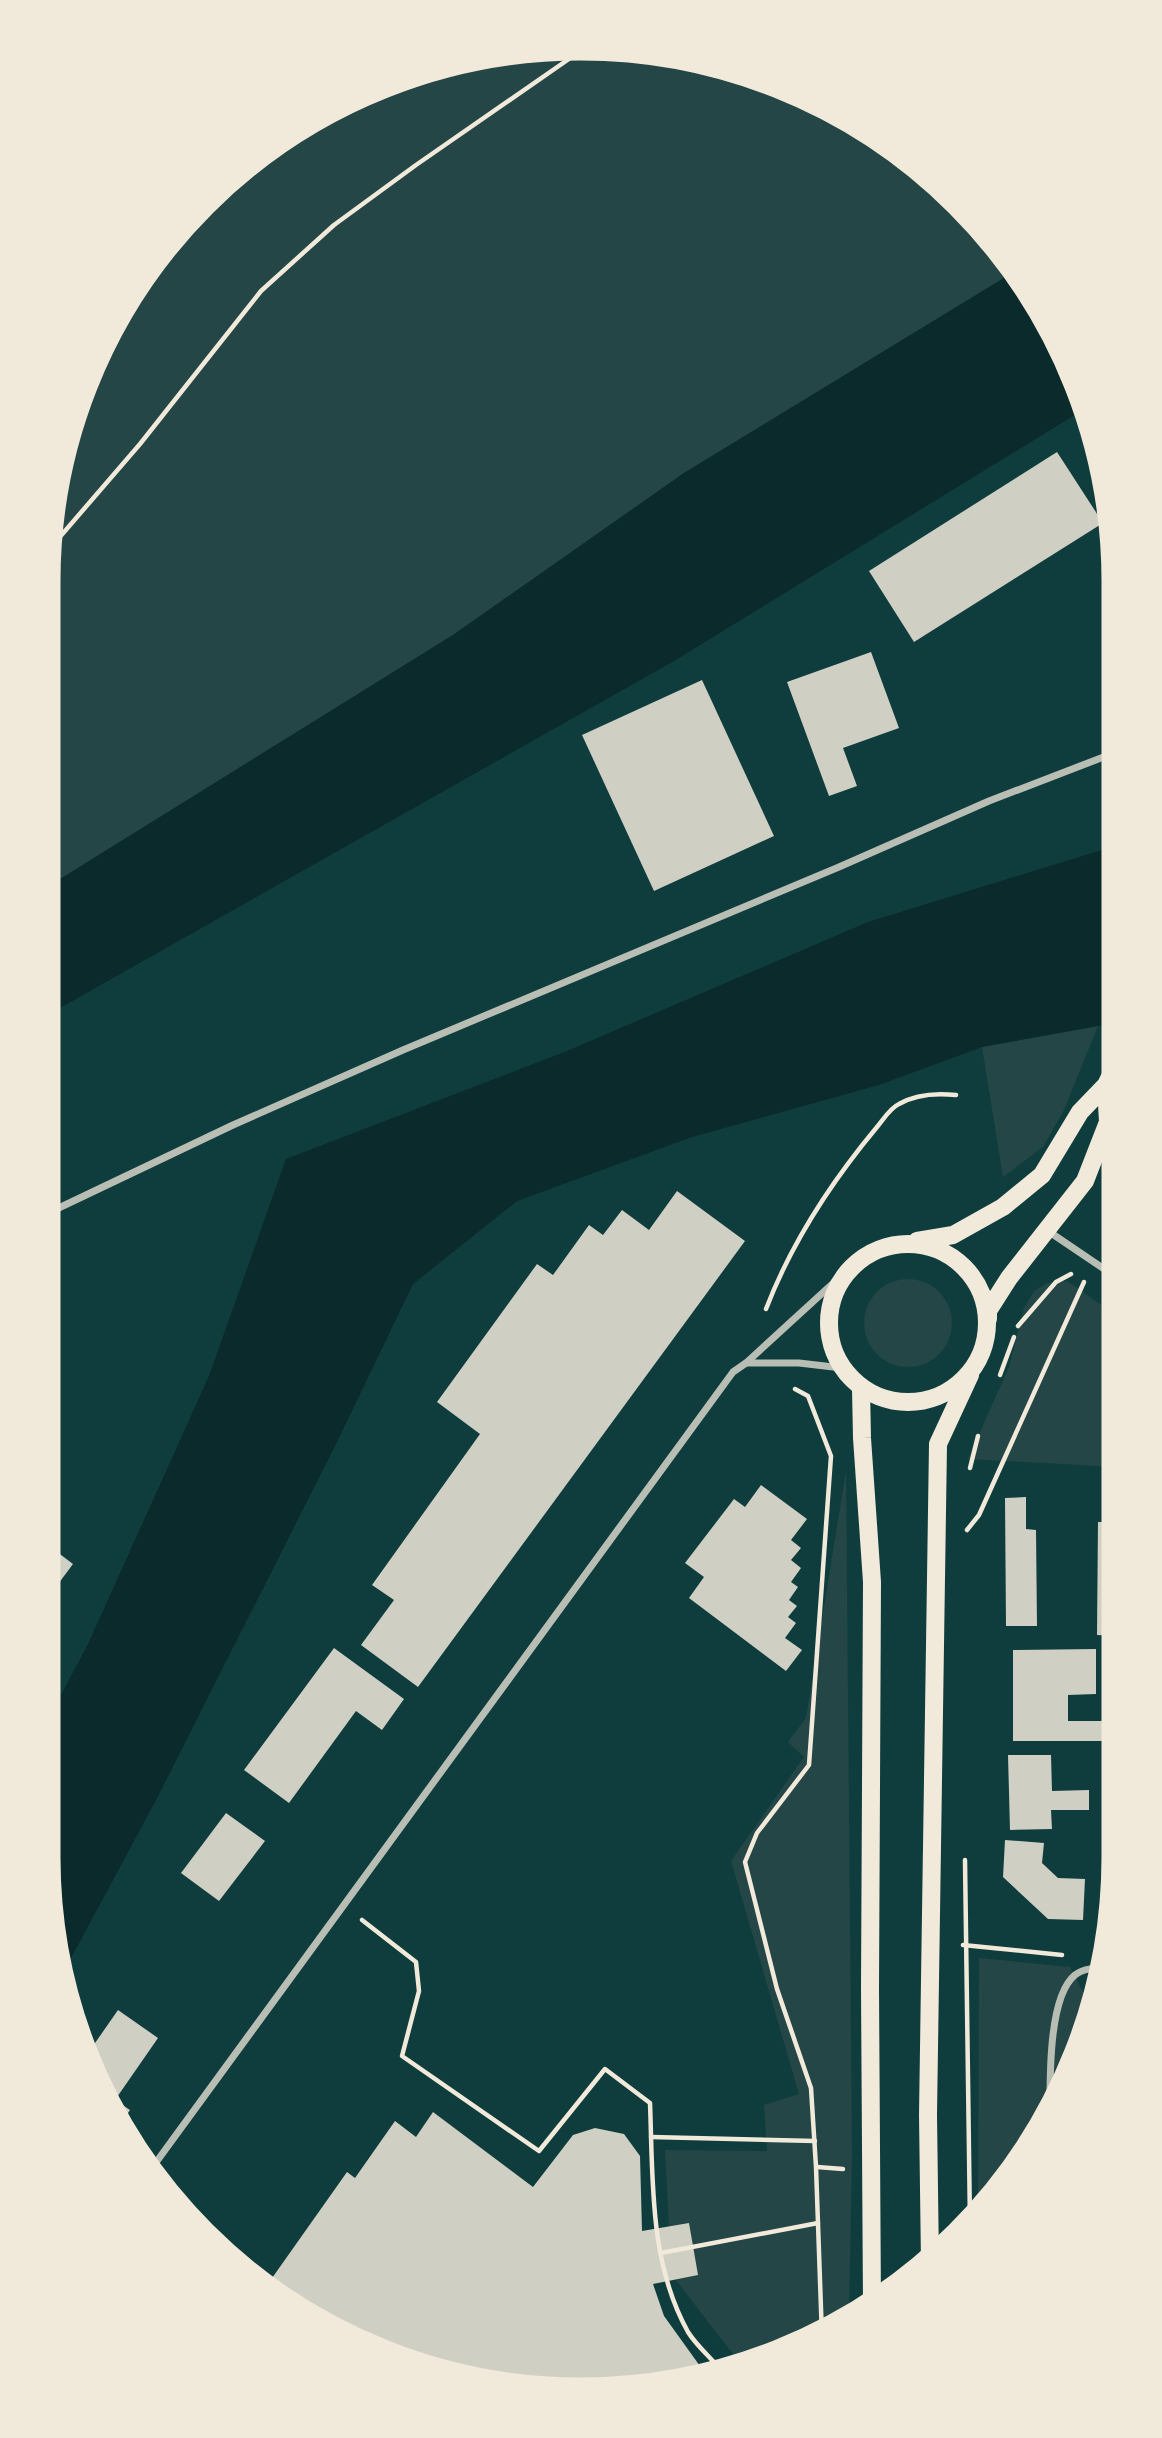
<svg xmlns="http://www.w3.org/2000/svg" width="1162" height="2438" viewBox="0 0 1162 2438" font-family="'Varela Round',sans-serif">
<style>
.green{fill:#244646}
.water{fill:#0a2a2b}
.building{fill:#cfcfc3}
.lines{fill:none;stroke-linecap:round;stroke-linejoin:round}
.path{stroke:#f1e9da;stroke-width:4.5}
.minor{stroke:#b8beb3;stroke-width:7}
.primary{stroke:#f1e9da;stroke-width:18}
.rim{fill:none;stroke:#f1e9da;stroke-width:9}
</style>
<rect width="100%" height="100%" fill="#0f3d3e"/>
<g class="green">
<polygon points="581,44 686,54 787,85 908,155 1007,254 1017,270 684,473 453,635 44,889 44,581 54,476 85,375 135,282 201,201 283,134 376,84 477,54"/>
<polygon points="1098,1026 1064,1110 1043,1147 1003,1177 982,1047"/>
<circle cx="908" cy="1323" r="44"/>
<polygon points="1067,1281 1116,1315 1117,1467 968,1459 1009,1367 1024,1308 1034,1291 1047,1283"/>
<polygon points="846,1471 852,2151 849,2320 819,2339 740,2363 675,2279 669,2227 665,2150 767,2151 764,2105 799,2094 731,1861 804,1757 788,1742 806,1718"/>
<polygon points="979,1958 1070,1967 1082,1990 1095,2005 1077,2063 985,2212 978,2218"/>
</g>
<g class="water">
<polygon points="1017,270 1077,375 1086,408 674,661 44,1017 44,889 453,635 684,473"/>
<polygon points="1115,846 1115,1023 982,1047 879,1085 692,1137 517,1201 413,1284 336,1444 155,1802 63,1973 44,1857 44,1727 88,1644 209,1376 286,1159 567,1051 868,922"/>
</g>
<g class="building">
<polygon points="1057,452 1103,523 914,642 869,571"/>
<polygon points="871,652 899,728 843,748 857,786 829,796 787,682"/>
<polygon points="702,680 774,836 654,891 582,735"/>
<polygon points="677,1191 745,1241 418,1687 361,1645 394,1600 372,1585 480,1434 437,1402 537,1264 553,1275 589,1225 603,1235 622,1210 649,1230"/>
<polygon points="761,1485 807,1519 791,1540 801,1548 791,1560 801,1568 791,1582 798,1587 789,1600 797,1606 788,1617 796,1623 785,1638 802,1650 786,1671 689,1598 704,1577 685,1563 734,1499 745,1507"/>
<polygon points="1026,1497 1026,1529 1036,1530 1037,1626 1006,1626 1005,1498"/>
<polygon points="1098,1522 1117,1522 1117,1636 1097,1635"/>
<polygon points="44,1542 73,1564 44,1603"/>
<polygon points="334,1648 404,1699 382,1730 356,1711 289,1803 244,1770"/>
<polygon points="1096,1649 1096,1694 1068,1695 1068,1721 1102,1721 1102,1741 1013,1741 1013,1650"/>
<polygon points="1008,1755 1051,1755 1052,1791 1089,1790 1089,1810 1051,1810 1052,1829 1010,1830"/>
<polygon points="226,1813 265,1841 219,1901 181,1873"/>
<polygon points="1005,1840 1044,1843 1042,1863 1058,1878 1085,1879 1083,1920 1048,1919 1003,1877"/>
<polygon points="1105,1868 1117,1869 1112,1917 1105,1917"/>
<polygon points="118,2010 158,2038 115,2100 130,2110 122,2122 86,2056"/>
<polygon points="433,2112 533,2187 573,2135 595,2128 624,2134 640,2156 642,2231 689,2223 698,2275 653,2284 664,2316 705,2373 651,2390 476,2384 312,2322 265,2288 347,2172 355,2178 395,2121 416,2137"/>
</g>
<g class="lines">
<g class="path">
<polyline points="50,516 55,542"/>
<polyline points="46,553 140,444 261,291 334,225 416,165 589,45"/>
<polyline points="1105,1239 1111,1227 1116,1205"/>
<path d="M766 1309C791 1244 832 1181 877 1127 883 1120 890 1108 899 1104 916 1094 937 1093 956 1095"/>
<polyline points="1018,1326 1056,1282 1071,1274"/>
<polyline points="1000,1375 1014,1337"/>
<polyline points="795,1389 808,1396 831,1456 809,1765 757,1833 745,1862 777,1989 811,2088 816,2167 822,2337"/>
<polyline points="970,1468 978,1436"/>
<polyline points="967,1530 979,1515 1084,1282"/>
<polyline points="965,1860 970,2225"/>
<path d="M362 1920 416 1962 419 1991 402 2056 539 2151 605 2069 650 2103C653 2180 649 2262 688 2332 696 2345 710 2357 720 2369"/>
<polyline points="963,1945 1062,1955"/>
<polyline points="651,2137 815,2141"/>
<polyline points="817,2167 843,2169"/>
<polyline points="661,2253 818,2223"/>
</g>
<g class="minor">
<polyline points="44,1215 233,1125 403,1050 839,867 989,801 1114,753"/>
<polyline points="1048,1231 1116,1277"/>
<polyline points="842,1368 799,1363 746,1363 852,1266"/>
<path d="M1050 2106C1050 2075 1049 1996 1075 1975 1084 1968 1096 1968 1106 1968"/>
<polyline points="149,2172 733,1372 746,1363"/>
</g>
<g class="primary">
<polyline points="917,1241 953,1235 1003,1207 1042,1175 1080,1112 1106,1085 1116,1064"/>
<circle cx="908" cy="1323" r="79"/>
<polyline points="988,1319 988,1311 1009,1278 1085,1181 1108,1122 1106,1085"/>
<polyline points="861,1389 862,1438 872,1582 870,1989 872,2306"/>
<polyline points="930,2263 928,2115 938,1444 970,1375"/>
</g>
</g>
<path d="M0 0H1162V2438H0ZM581 56H581A525 525 0 0 1 1106 581V1857A525 525 0 0 1 581 2382H581A525 525 0 0 1 56 1857V581A525 525 0 0 1 581 56Z" fill="#f1e9da" fill-rule="evenodd"/>
<path class="rim" d="M581 56H581A525 525 0 0 1 1106 581V1857A525 525 0 0 1 581 2382H581A525 525 0 0 1 56 1857V581A525 525 0 0 1 581 56Z"/>
</svg>
